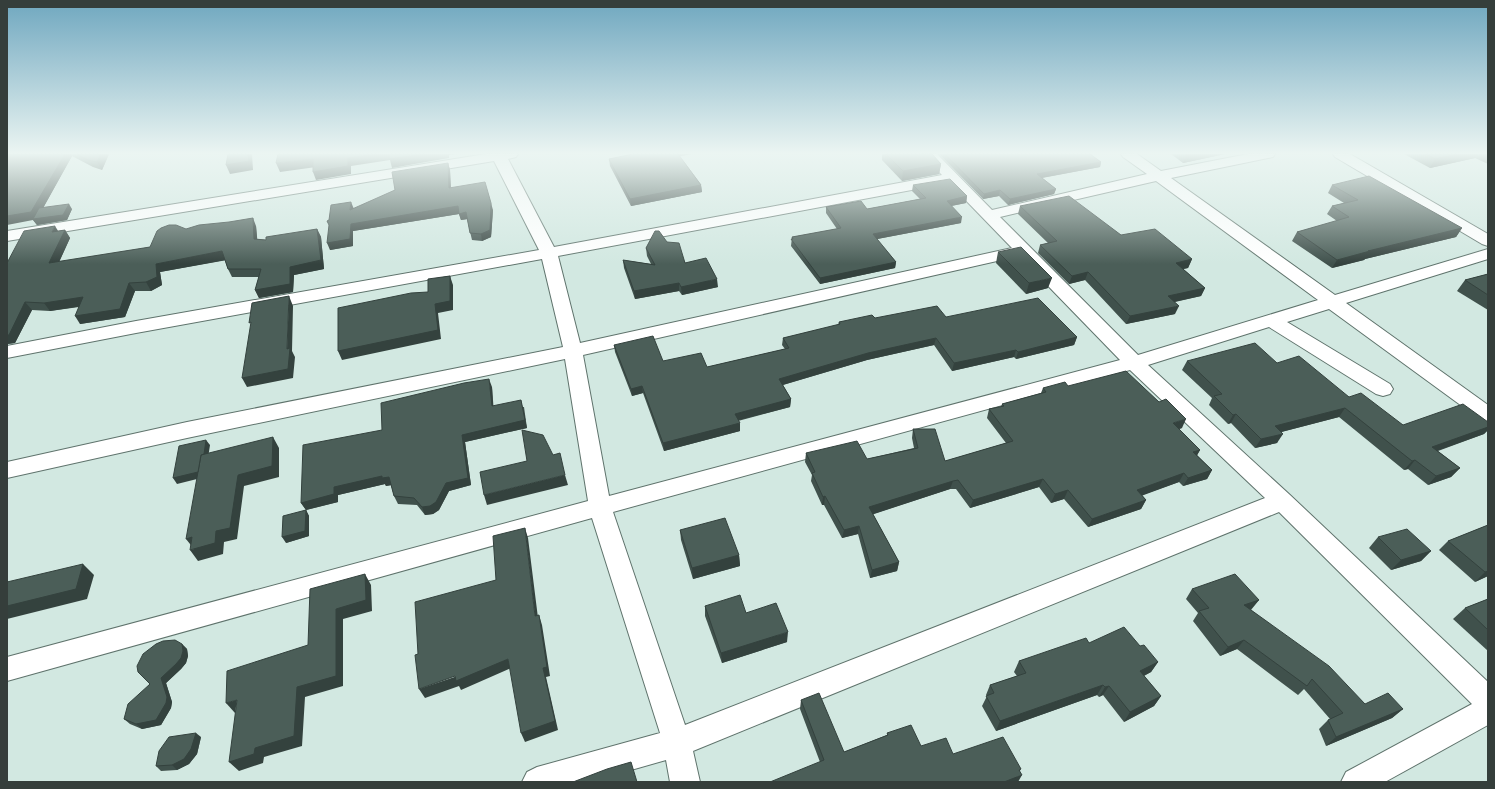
<svg xmlns="http://www.w3.org/2000/svg" width="1495" height="789" viewBox="0 0 1495 789" font-family="Karla,sans-serif">
<style>
.lines{fill:none;stroke-linecap:round;stroke-linejoin:round}
.street-casing{stroke:#5f736c;stroke-width:2}
.street{fill:#fff;fill-rule:evenodd}
.wall{fill:#40514c}
.shaded-wall{fill:#34423e}
.building{fill:#4b5e58;stroke:#34423e}
</style>
<rect width="100%" height="100%" fill="#d2e8e1"/>
<g class="lines">
<g class="street-casing">
<g id="street">
<path d="M486 154H518L516 157 508 159 554 247 942 175 922 154H937L992 210 1147 174 1123 157 1121 154H1137L1161 171 1248 154H1275L1273 157 1268 158 1171 178 1335 295 1488 249V259L1346 303 1488 405V422L1481 420 1329 309 1287 322 1390 384 1393 389 1390 394 1383 396 1376 394 1269 327 1148 365 1290 495 1488 682V725L1385 782H1341L1346 772 1472 704 1279 512 693 751 700 782H670L666 760 589 782H522L527 772 537 767 660 733 592 518 7 681V657L588 501 565 359 187 438 7 478V462L187 422 563 347 542 259 136 333 7 358V346L136 321 539 250 494 161 7 241V231ZM1156 181 1318 300 1138 355 1000 217ZM949 183 1012 248 580 343 558 256ZM1019 256 1120 360 609 496 583 355ZM1130 370 1265 498 685 725 613 512Z"/>
<polygon points="1333,154 1350,154 1488,234 1488,246 1482,244 1335,157"/>
</g>
</g>
<use href="#street" class="street"/>
</g>
<g class="wall">
<polygon points="7,154 109,154 102,170 93,167 72,156 43,208 72,209 67,220 37,225 33,220"/>
<polygon points="633,154 692,154 680,156 701,185 702,192 631,206 610,166 609,159"/>
<polygon points="882,154 932,154 941,164 939,174 902,181 882,160"/>
<polygon points="939,154 1093,154 1091,155 1101,162 1100,167 1042,178 1056,189 1054,194 1008,205 999,196 983,199"/>
<polygon points="1171,154 1225,154 1183,163"/>
<polygon points="1404,154 1488,154 1488,164 1475,158 1430,168"/>
<polygon points="448,163 450,170 451,188 493,210 491,237 482,241 472,240 467,219 461,220 459,214 353,231 353,246 330,250 329,225 354,209 395,190"/>
<polygon points="913,185 967,196 966,203 951,206 961,223 877,239 896,262 895,268 820,284 791,246 792,237 837,229 826,213 826,207 867,209 920,199 912,191"/>
<polygon points="1332,185 1462,228 1456,237 1365,259 1364,260 1332,268 1292,241 1297,232 1337,221 1327,214 1332,206 1344,203 1328,193"/>
<polygon points="1020,206 1121,235 1192,259 1188,268 1183,269 1205,288 1201,296 1175,302 1175,314 1126,324 1085,280 1069,284 1038,253 1040,245 1048,243 1018,214"/>
<polygon points="256,226 257,239 266,240 317,229 321,237 324,269 294,275 293,292 259,298 255,290 259,277 232,277 228,269 225,260 160,272 162,285 151,291 135,291 125,317 80,324 79,307 50,311 32,310 15,343 7,344 7,263 58,231 65,230 70,238 59,262 150,247 186,229"/>
<polygon points="667,242 685,263 718,287 682,295 679,291 635,299 624,268 623,260 651,264 647,256 646,248"/>
<polygon points="998,252 1048,288 1026,294 996,263"/>
<polygon points="1488,274 1488,310 1457,291 1465,280"/>
<polygon points="946,317 1077,337 1074,345 1016,359 1014,357 952,371 934,345 867,360 783,385 791,399 790,407 738,421 740,431 664,451 643,393 632,396 615,352 614,345 663,361 707,367 785,349 782,345 783,338 838,325 839,322 875,318"/>
<polygon points="1187,361 1277,363 1349,397 1403,425 1488,422 1488,430 1484,434 1438,451 1460,468 1451,477 1428,485 1408,469 1404,470 1339,417 1281,432 1277,443 1255,448 1231,423 1228,424 1209,405 1212,398 1182,370"/>
<polygon points="1068,386 1182,428 1179,429 1200,450 1197,455 1212,470 1207,479 1183,486 1179,482 1142,495 1146,500 1141,509 1088,527 1064,499 1051,503 1039,487 970,508 956,489 950,489 873,514 899,562 897,571 870,578 858,534 842,538 824,505 822,505 811,481 812,475 805,462 806,453 867,459 914,448 912,438 913,429 945,461 1006,443 987,418 989,409 1001,407 1002,404 1041,393 1043,388"/>
<polygon points="492,387 493,406 524,407 527,428 465,442 471,485 449,491 439,510 433,514 425,515 417,505 398,504 394,496 391,485 386,486 385,484 338,495 338,502 306,510 309,516 309,536 286,543 306,510 301,503 382,430"/>
<polygon points="1488,525 1488,576 1475,582 1439,550 1448,541"/>
<polygon points="680,530 739,555 740,566 693,579 681,540"/>
<polygon points="1378,537 1431,551 1421,561 1391,570 1369,548"/>
<polygon points="1192,589 1259,600 1251,610 1365,704 1403,709 1392,718 1326,746 1319,729 1328,720 1330,719 1304,689 1298,695 1237,649 1220,656 1193,621 1198,613 1186,599"/>
<polygon points="1488,599 1488,651 1453,619 1465,608"/>
<polygon points="705,606 746,613 787,642 722,663 705,616"/>
<polygon points="1089,643 1140,646 1158,662 1151,672 1144,676 1161,696 1154,706 1124,722 1103,695 1099,697 1097,695 996,731 982,706 987,696 986,695 990,685 1017,676 1014,672 1019,661"/>
<polygon points="182,644 187,649 188,656 186,663 181,669 166,683 172,702 171,708 161,725 142,729 130,724 124,719 150,684"/>
<polygon points="801,700 844,752 887,735 887,733 921,746 1020,771 820,762 800,709"/>
<polygon points="201,737 197,754 189,764 177,770 161,771 156,766"/>
</g>
<g class="shaded-wall">
<polygon points="65,154 71,154 72,156 37,219 69,204 72,209 67,220 37,225 33,220 7,225 7,216"/>
<polygon points="101,154 109,154 102,170 97,162"/>
<polygon points="248,154 252,154 253,170 230,174 226,165"/>
<polygon points="376,154 457,154 449,155 449,158 392,168 390,160 351,166 351,174 316,180 313,172 348,158"/>
<polygon points="676,154 692,154 676,157"/>
<polygon points="1187,154 1225,154 1183,163"/>
<polygon points="1459,154 1478,154 1475,158 1430,168 1435,159"/>
<polygon points="313,159 316,167 280,172 276,163"/>
<polygon points="1101,162 1100,167 1035,179 1037,174"/>
<polygon points="448,163 450,170 451,195 449,188"/>
<polygon points="941,164 939,174 902,181 903,171"/>
<polygon points="701,185 702,192 631,206 630,199"/>
<polygon points="1056,189 1054,194 1008,205 1010,199"/>
<polygon points="1000,190 999,196 983,199 984,194"/>
<polygon points="967,196 966,203 946,207 947,201"/>
<polygon points="351,202 354,209 350,210"/>
<polygon points="491,203 493,210 491,237 482,241 481,234"/>
<polygon points="458,206 466,212 468,219 461,220 459,214 353,231 353,246 330,250 327,243 351,224"/>
<polygon points="962,217 961,223 872,240 873,234"/>
<polygon points="253,218 256,226 258,247 254,239"/>
<polygon points="55,226 60,234 52,232"/>
<polygon points="1462,228 1456,237 1365,259 1364,260 1332,268 1337,260 1368,251"/>
<polygon points="317,229 321,237 324,269 294,275 293,292 259,298 255,290 290,267"/>
<polygon points="65,230 70,238 55,271 49,263"/>
<polygon points="222,251 227,260 160,272 162,285 151,291 146,282 156,264"/>
<polygon points="1192,259 1188,268 1173,271 1176,263"/>
<polygon points="896,262 895,268 820,284 820,278"/>
<polygon points="1088,272 1085,280 1069,284 1072,276"/>
<polygon points="450,276 453,285 453,310 438,313 441,339 342,360 338,351 435,304"/>
<polygon points="1052,278 1048,288 1026,294 1029,283"/>
<polygon points="717,279 718,287 682,295 681,287"/>
<polygon points="129,283 135,291 125,317 80,324 75,316"/>
<polygon points="679,283 679,291 635,299 634,291"/>
<polygon points="1205,288 1201,296 1164,304 1168,296"/>
<polygon points="289,296 293,306 292,351 295,357 293,378 247,387 242,378 287,349"/>
<polygon points="83,297 89,305 50,311 44,303"/>
<polygon points="25,302 32,310 15,343 7,344 7,335"/>
<polygon points="1179,306 1175,314 1126,324 1130,316"/>
<polygon points="1077,337 1074,345 1016,359 1018,352"/>
<polygon points="936,338 934,345 867,360 779,386 779,379 868,353"/>
<polygon points="1016,350 1014,357 952,371 954,363"/>
<polygon points="489,379 492,387 494,414 492,406"/>
<polygon points="642,386 643,393 632,396 631,389"/>
<polygon points="791,399 790,407 735,421 735,414"/>
<polygon points="521,400 527,428 465,442 471,485 449,491 439,510 433,514 425,515 422,507 462,435"/>
<polygon points="1345,408 1339,417 1270,435 1275,426"/>
<polygon points="1236,414 1231,423 1228,424 1233,415"/>
<polygon points="1186,419 1182,428 1169,432 1173,423"/>
<polygon points="740,423 740,431 664,451 663,443"/>
<polygon points="1488,427 1488,430 1484,434 1425,455 1432,447"/>
<polygon points="1283,434 1277,443 1255,448 1261,439"/>
<polygon points="273,437 279,448 279,477 244,486 237,539 224,542 223,554 198,561 190,550 194,549 186,539 238,475"/>
<polygon points="206,440 210,445 205,477 177,484 173,478"/>
<polygon points="1200,450 1195,459 1193,452"/>
<polygon points="1415,460 1408,469 1404,470 1412,461"/>
<polygon points="1460,468 1451,477 1428,485 1436,476"/>
<polygon points="1212,470 1207,479 1183,486 1188,478"/>
<polygon points="1184,473 1179,482 1133,499 1137,490"/>
<polygon points="565,475 568,485 487,505 484,495"/>
<polygon points="382,476 389,477 392,485 386,486 385,484 338,495 338,502 306,510 309,516 309,536 286,543 282,537 306,510 301,503 334,487"/>
<polygon points="1043,479 1039,487 970,508 973,500"/>
<polygon points="953,481 950,489 868,516 869,507"/>
<polygon points="1068,490 1064,499 1051,503 1055,494"/>
<polygon points="825,496 824,505 822,505 823,497"/>
<polygon points="1146,500 1141,509 1088,527 1092,519"/>
<polygon points="859,526 858,534 842,538 844,530"/>
<polygon points="525,528 528,538 539,626 535,616"/>
<polygon points="1431,551 1421,561 1391,570 1401,560"/>
<polygon points="739,555 740,566 693,579 692,568"/>
<polygon points="899,562 897,571 870,578 872,570"/>
<polygon points="83,564 94,575 87,599 7,619 7,606"/>
<polygon points="1488,571 1488,576 1475,582 1485,572"/>
<polygon points="365,574 371,585 372,611 343,619 343,686 305,697 302,746 264,757 263,763 239,771 229,762 255,748 336,609"/>
<polygon points="1259,600 1251,609 1237,615 1244,605"/>
<polygon points="539,615 542,625 550,676 546,677 558,730 525,742 521,733 543,668"/>
<polygon points="788,632 787,642 722,663 721,653"/>
<polygon points="1244,640 1237,649 1220,656 1228,647"/>
<polygon points="182,644 187,649 188,656 186,663 181,669 166,683 172,702 171,708 161,725 142,729 136,724 161,678"/>
<polygon points="508,659 511,668 461,690 459,686 425,698 419,689"/>
<polygon points="1158,662 1151,672 1133,681 1140,671"/>
<polygon points="1103,685 1097,695 996,731 1000,721"/>
<polygon points="1109,686 1103,695 1099,697 1105,687"/>
<polygon points="1161,696 1154,706 1124,722 1130,712"/>
<polygon points="237,700 235,713 226,703"/>
<polygon points="1403,709 1392,718 1326,746 1336,737"/>
<polygon points="196,733 201,737 197,754 189,764 177,770 172,765"/>
<polygon points="1021,769 1016,777 1022,775 1018,782 1004,782 1019,770"/>
</g>
<g class="building">
<polygon points="7,154 65,154 31,212 7,216"/>
<polygon points="77,154 101,154 97,162 88,160"/>
<polygon points="228,154 248,154 249,161 226,165"/>
<polygon points="278,154 376,154 348,158 348,166 313,172 313,159 276,163"/>
<polygon points="389,154 425,154 390,159"/>
<polygon points="633,154 678,154 701,185 630,199 609,159"/>
<polygon points="886,154 932,154 941,164 903,171"/>
<polygon points="945,154 1090,154 1101,162 1037,174 1056,189 1010,199 1000,190 984,194"/>
<polygon points="1426,154 1459,154 1435,159"/>
<polygon points="448,163 449,188 485,182 491,203 490,230 481,234 470,233 466,212 459,214 458,206 351,224 350,239 327,243 329,225 327,221 329,220 331,205 351,202 350,210 395,190 392,172"/>
<polygon points="1369,176 1462,228 1368,251 1370,251 1337,260 1297,232 1349,217 1332,206 1358,200 1332,185"/>
<polygon points="950,179 967,196 947,201 962,217 873,234 896,262 820,278 791,239 793,239 792,237 841,228 826,207 861,201 867,209 926,198 913,185"/>
<polygon points="1069,196 1121,235 1155,229 1192,259 1176,263 1205,288 1168,296 1179,306 1130,316 1088,272 1072,276 1040,245 1057,241 1020,206"/>
<polygon points="69,204 63,215 33,219 39,208"/>
<polygon points="253,218 254,239 266,240 266,237 317,229 321,260 290,267 290,284 255,290 261,269 228,269 222,251 156,264 157,277 146,282 129,283 120,309 75,316 83,297 44,303 25,302 9,335 7,335 7,263 24,231 55,226 52,232 65,230 49,263 150,247 157,231 161,228 169,225 176,225 186,229 199,225 229,222"/>
<polygon points="655,231 659,231 667,242 679,243 685,263 706,258 717,279 681,287 679,283 634,291 623,260 655,265 646,248"/>
<polygon points="1021,247 1052,278 1029,283 998,252"/>
<polygon points="1488,274 1488,295 1465,280"/>
<polygon points="450,276 450,301 435,304 438,330 338,351 338,308 411,293 428,292 428,279"/>
<polygon points="289,296 287,349 290,348 288,369 242,378 251,322 249,323 252,303"/>
<polygon points="1038,298 1077,337 1018,352 1016,350 954,363 936,338 868,353 779,379 791,399 735,414 740,423 663,443 642,386 631,389 614,345 653,336 663,361 701,353 707,367 789,348 783,338 840,324 839,322 872,315 875,318 937,306 946,317"/>
<polygon points="1255,343 1277,363 1299,356 1349,397 1361,393 1403,425 1463,404 1488,422 1488,427 1432,447 1460,468 1436,476 1415,460 1412,461 1345,408 1275,426 1283,434 1261,439 1236,414 1233,415 1214,396 1222,394 1187,361"/>
<polygon points="1126,371 1159,402 1166,399 1186,419 1173,423 1200,450 1193,452 1212,470 1188,478 1184,473 1137,490 1146,500 1092,519 1068,490 1055,494 1043,479 973,500 958,480 953,481 869,507 899,562 872,570 859,526 844,530 825,496 823,497 812,473 815,472 806,453 857,441 867,459 918,448 913,429 935,429 945,461 1013,441 989,409 1004,406 1002,404 1046,392 1043,388 1065,382 1068,386"/>
<polygon points="489,379 492,406 521,400 525,420 462,435 468,478 446,483 436,502 430,506 422,507 414,498 394,496 389,477 382,478 382,476 334,487 334,494 301,503 303,445 382,430 381,403 464,383"/>
<polygon points="522,430 543,435 553,455 560,453 565,475 484,495 480,472 527,461"/>
<polygon points="273,437 272,466 238,475 230,528 216,531 215,543 190,550 192,537 186,539 201,455"/>
<polygon points="206,440 204,454 201,455 198,472 173,478 179,446"/>
<polygon points="306,510 305,531 282,537 283,516"/>
<polygon points="725,518 739,555 692,568 680,530"/>
<polygon points="1488,525 1488,571 1485,572 1448,541"/>
<polygon points="525,528 535,616 539,615 547,667 543,668 555,721 521,733 508,659 456,681 455,676 419,689 415,655 418,654 415,602 496,580 493,536"/>
<polygon points="1407,529 1431,551 1401,560 1378,537"/>
<polygon points="83,564 76,589 7,606 7,582"/>
<polygon points="365,574 366,600 336,609 336,676 297,687 294,736 255,748 254,754 229,762 237,700 226,703 227,671 308,645 310,589"/>
<polygon points="1235,574 1259,600 1244,605 1329,666 1365,704 1388,693 1403,709 1336,737 1328,720 1343,713 1312,679 1307,686 1244,640 1228,647 1199,611 1209,608 1192,589"/>
<polygon points="740,595 746,613 776,603 788,632 721,653 705,606"/>
<polygon points="1488,599 1488,630 1465,608"/>
<polygon points="1124,627 1140,646 1144,645 1158,662 1140,671 1161,696 1130,712 1109,686 1105,687 1103,685 1000,721 986,696 994,693 990,685 1026,673 1019,661 1086,638 1089,643"/>
<polygon points="175,640 182,644 183,651 181,658 176,664 161,678 167,697 166,703 156,720 136,724 124,719 128,704 150,684 138,672 137,666 143,654 156,644 163,641"/>
<polygon points="819,693 844,752 888,735 887,733 911,725 921,746 946,738 953,754 1003,737 1021,769 1019,770 1022,775 1004,782 770,782 824,760 801,700"/>
<polygon points="196,733 191,749 184,759 172,765 156,766 159,751 169,737"/>
<polygon points="631,762 637,782 573,782 607,769"/>
</g>
<linearGradient id="sky" x2="0" y2="1"><stop stop-color="#6fa7bf"/><stop offset="0.58" stop-color="#ebf5f2"/><stop offset="1" stop-color="#ebf5f2" stop-opacity="0"/></linearGradient>
<rect width="1495" height="264" fill="url(#sky)"/>
<rect width="1495" height="789" fill="none" stroke="#353e3b" stroke-width="16"/>
</svg>
